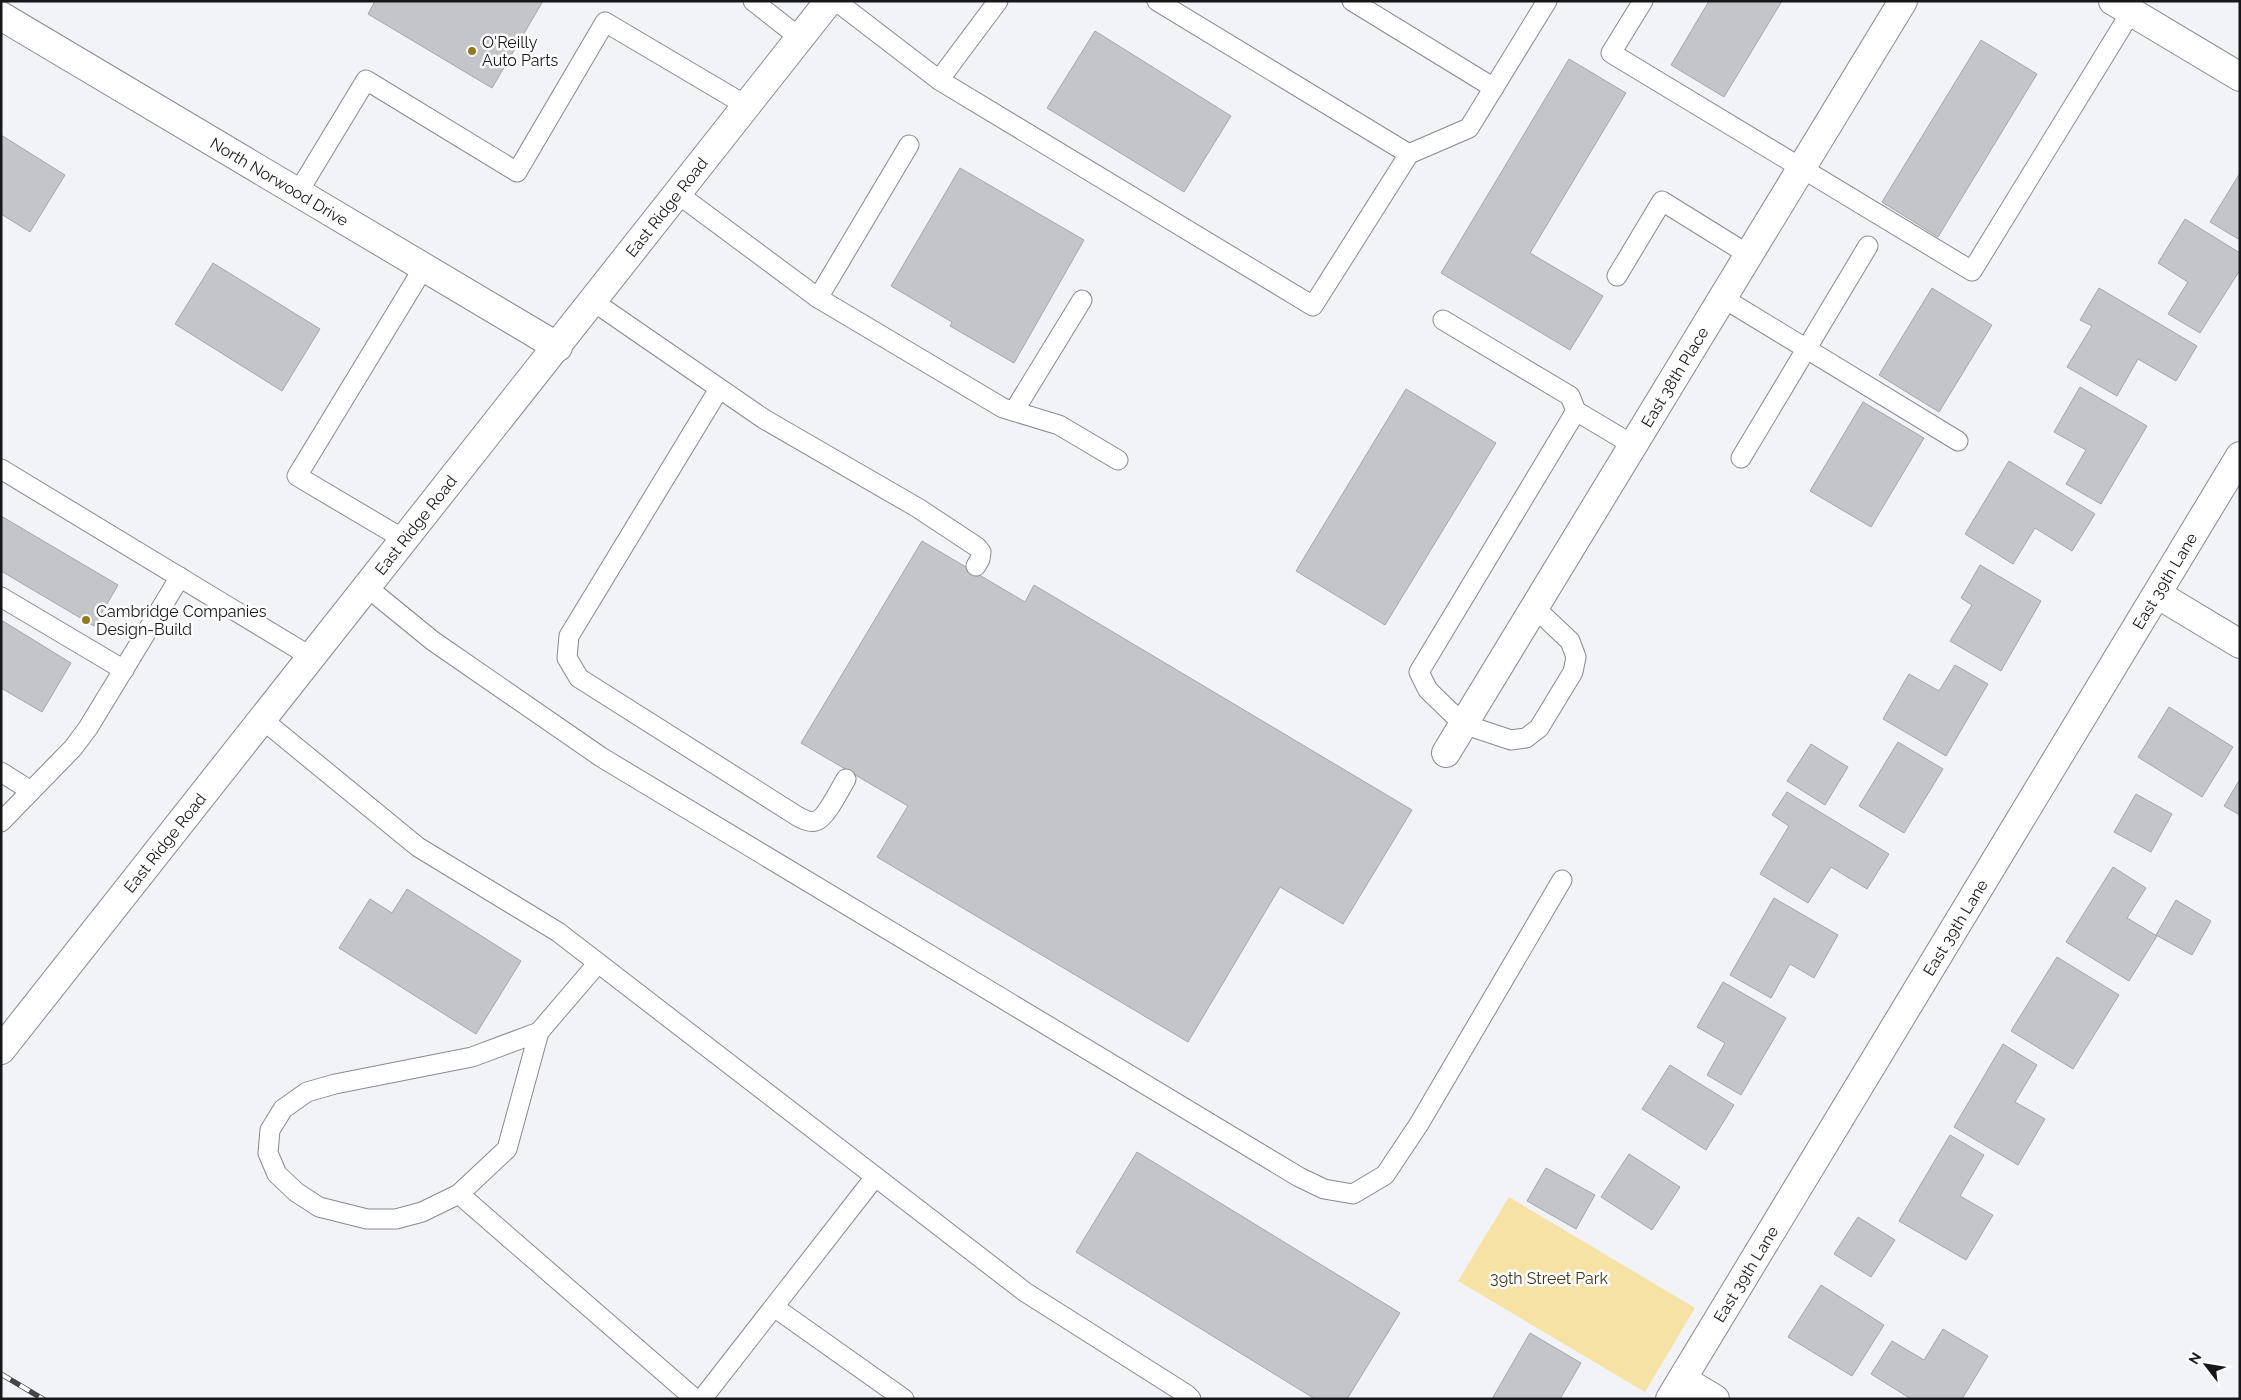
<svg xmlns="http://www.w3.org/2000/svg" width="2241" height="1400" viewBox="0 0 2241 1400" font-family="Raleway,sans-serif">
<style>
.green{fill:#f5e2a4}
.building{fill:#c4c5c9;stroke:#a4a6aa}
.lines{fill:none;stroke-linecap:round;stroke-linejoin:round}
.lane-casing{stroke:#898a8e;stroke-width:21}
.street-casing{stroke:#898a8e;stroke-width:30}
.primary-casing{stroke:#898a8e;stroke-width:30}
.lane{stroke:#fff;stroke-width:19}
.street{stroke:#fff;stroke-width:28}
.primary{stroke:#fff;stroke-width:28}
.rail-casing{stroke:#434446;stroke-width:5.5}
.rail{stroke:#fff;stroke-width:4;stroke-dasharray:11;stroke-linecap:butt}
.poi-dot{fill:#91791f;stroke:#fff;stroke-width:2}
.labels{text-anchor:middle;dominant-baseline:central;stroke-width:5;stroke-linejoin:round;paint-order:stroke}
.poi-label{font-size:16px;fill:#171719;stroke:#fff;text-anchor:start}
.street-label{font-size:16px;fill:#171719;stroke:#fff}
.park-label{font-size:16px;fill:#413716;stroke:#fff}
</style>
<rect width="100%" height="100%" fill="#f1f3f7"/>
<polygon class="green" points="1509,1197 1695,1308 1645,1392 1458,1281"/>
<g class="building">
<polygon points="375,1 543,1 492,88 368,14"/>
<polygon points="1709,1 1782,1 1724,97 1671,65"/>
<polygon points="1095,31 1231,116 1184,192 1047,108"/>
<polygon points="1981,40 2037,74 1938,237 1882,202"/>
<polygon points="1569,59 1626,93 1530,253 1603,296 1570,350 1441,273"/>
<polygon points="1,135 65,175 30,232 1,214"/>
<polygon points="960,168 1084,240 1014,363 950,326 952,322 891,286"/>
<polygon points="2240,173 2240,240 2210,222"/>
<polygon points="2185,219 2240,253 2240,270 2200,333 2168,314 2188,282 2158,263"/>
<polygon points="213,263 320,329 282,391 175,324"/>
<polygon points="1932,288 1992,325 1939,412 1879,375"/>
<polygon points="2099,288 2197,346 2176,381 2138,359 2117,396 2067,367 2092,326 2080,320"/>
<polygon points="2080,387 2147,426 2101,504 2066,484 2086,450 2054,432"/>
<polygon points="1406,389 1496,443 1385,625 1296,571"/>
<polygon points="1863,402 1924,438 1871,527 1810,491"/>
<polygon points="2009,461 2095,514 2072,551 2035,528 2013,564 1965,534"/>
<polygon points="1,516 118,585 94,626 1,571"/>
<polygon points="922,541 1025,602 1034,585 1412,810 1343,924 1280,887 1188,1042 877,857 908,806 801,743"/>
<polygon points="1980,565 2041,601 2001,671 1950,641 1972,605 1961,598"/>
<polygon points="1,620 71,663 42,712 1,688"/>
<polygon points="1955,665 1988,684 1946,756 1883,719 1909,674 1939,691"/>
<polygon points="2169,707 2233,747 2202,797 2138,757"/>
<polygon points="1898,742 1943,769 1904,833 1859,806"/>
<polygon points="1811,744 1848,767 1825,805 1787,781"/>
<polygon points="2240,779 2240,815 2224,806"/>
<polygon points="1787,792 1889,854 1867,889 1831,867 1808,903 1760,874 1789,826 1772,815"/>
<polygon points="2136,794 2172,814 2151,852 2114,832"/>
<polygon points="2113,867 2146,888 2127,918 2157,936 2129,981 2066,942"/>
<polygon points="407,889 521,961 476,1034 339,948 370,899 392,913"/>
<polygon points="1774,898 1838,935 1814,978 1790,964 1771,998 1730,975"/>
<polygon points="2176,900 2211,921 2192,955 2156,935"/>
<polygon points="2057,957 2119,995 2073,1069 2011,1031"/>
<polygon points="1723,982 1786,1018 1741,1095 1707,1075 1725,1043 1697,1027"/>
<polygon points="2003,1044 2037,1065 2015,1102 2045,1119 2018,1165 1954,1127"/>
<polygon points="1670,1065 1734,1105 1706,1150 1642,1109"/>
<polygon points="1950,1135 1984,1155 1960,1196 1993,1215 1966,1260 1899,1221"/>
<polygon points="1137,1152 1400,1313 1347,1399 1315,1399 1076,1252"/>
<polygon points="1629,1154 1680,1187 1652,1230 1601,1197"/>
<polygon points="1546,1168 1595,1195 1576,1229 1527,1201"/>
<polygon points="1858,1217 1895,1240 1871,1277 1834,1254"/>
<polygon points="1821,1285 1884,1325 1852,1376 1788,1337"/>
<polygon points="1943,1329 1988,1356 1962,1399 1911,1399 1871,1374 1892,1341 1924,1360"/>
<polygon points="1530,1333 1581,1363 1560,1399 1492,1399"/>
</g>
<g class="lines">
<g class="lane-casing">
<g id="lane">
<polyline points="753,1 800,38"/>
<polyline points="836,1 939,80 1313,306 1409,154 1469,128 1547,1"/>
<polyline points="1157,1 1409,154"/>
<polyline points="1352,1 1494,88"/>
<polyline points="1643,1 1611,53 1972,271 2131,12"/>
<polyline points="939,80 998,1"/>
<polyline points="297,194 366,80 517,172 605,22 747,106"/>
<polyline points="678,194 818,298 1003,408 1059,425 1118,460"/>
<polyline points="1617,276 1662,201 1749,255"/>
<polyline points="818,298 909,145"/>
<polyline points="1723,298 1958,441"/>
<polyline points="594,302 764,419 918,508 977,547 981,552 980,559 976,566"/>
<polyline points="1443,320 1570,396 1576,411 1633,445"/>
<path d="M719 389 569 636 567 658 579 678 797 816C802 819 809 823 816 821 826 818 840 789 846 779"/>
<polyline points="1014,411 1082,300"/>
<polyline points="1741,458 1868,246"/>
<polyline points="1,469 313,658"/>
<polyline points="405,540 297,476 424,267"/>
<polyline points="368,588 433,641 601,757 1299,1177 1324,1189 1353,1194 1385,1175 1419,1124 1562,880"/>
<polyline points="1,597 124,670"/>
<polyline points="1535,608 1570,641 1576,657 1573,672 1539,728 1526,738 1511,740 1463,724 1428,690 1419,672 1576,411"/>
<polyline points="263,720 418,847 558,932 1025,1292 1186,1394 1191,1399"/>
<polyline points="1,772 31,791"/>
<polyline points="1,822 73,748 88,728 180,577"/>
<polyline points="539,1032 507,1149 459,1194 422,1212 396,1219 367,1219 319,1207 296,1192 277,1174 268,1153 270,1130 283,1109 307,1092 335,1084 472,1057 539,1032 598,963"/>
<polyline points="459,1194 695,1399"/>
<polyline points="774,1307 904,1399"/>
<polyline points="702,1399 875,1177"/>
</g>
</g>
<g class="street-casing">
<g id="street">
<polyline points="2113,1 2240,77"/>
<path id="s1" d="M1 16 558 347"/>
<polyline points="2157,594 2240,644"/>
<path id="s2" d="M1446 753 1903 1"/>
<polyline points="1682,1379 1715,1399"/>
<path id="s3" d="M1670 1399 2240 456"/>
</g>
</g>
<g class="primary-casing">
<g id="primary">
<path id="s4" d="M1 1050 829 1"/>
</g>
</g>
<use href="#lane" class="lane"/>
<use href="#street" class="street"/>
<use href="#primary" class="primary"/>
<g class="rail-casing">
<polyline id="rail" points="1,1374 43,1399"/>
</g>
<use href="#rail" class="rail"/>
</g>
<g class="poi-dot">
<circle cx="472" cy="51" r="5"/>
<circle cx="86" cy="620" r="5"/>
</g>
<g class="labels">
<g class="poi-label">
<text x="482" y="42">O'Reilly<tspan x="482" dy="18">Auto Parts</tspan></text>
<text x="96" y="611">Cambridge Companies<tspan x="96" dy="18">Design-Build</tspan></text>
</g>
<g class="street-label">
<text stroke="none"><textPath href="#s1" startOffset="324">North Norwood Drive</textPath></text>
<text stroke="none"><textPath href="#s4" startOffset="1074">East Ridge Road</textPath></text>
<text stroke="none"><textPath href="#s2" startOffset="440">East 38th Place</textPath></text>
<text stroke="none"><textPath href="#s4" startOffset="669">East Ridge Road</textPath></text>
<text stroke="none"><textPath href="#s3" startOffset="956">East 39th Lane</textPath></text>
<text stroke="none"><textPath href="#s4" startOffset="264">East Ridge Road</textPath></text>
<text stroke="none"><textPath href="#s3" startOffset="551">East 39th Lane</textPath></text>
<text stroke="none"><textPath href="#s3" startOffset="146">East 39th Lane</textPath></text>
</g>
<g class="park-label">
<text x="1549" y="1278">39th Street Park</text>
</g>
</g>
<rect width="2241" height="1400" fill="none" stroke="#171719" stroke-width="5"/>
<g transform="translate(2206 1365) rotate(301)" stroke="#ffffff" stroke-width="4" paint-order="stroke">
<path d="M0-4L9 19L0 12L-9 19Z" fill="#171719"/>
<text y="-8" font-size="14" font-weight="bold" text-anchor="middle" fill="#171719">N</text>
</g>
</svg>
